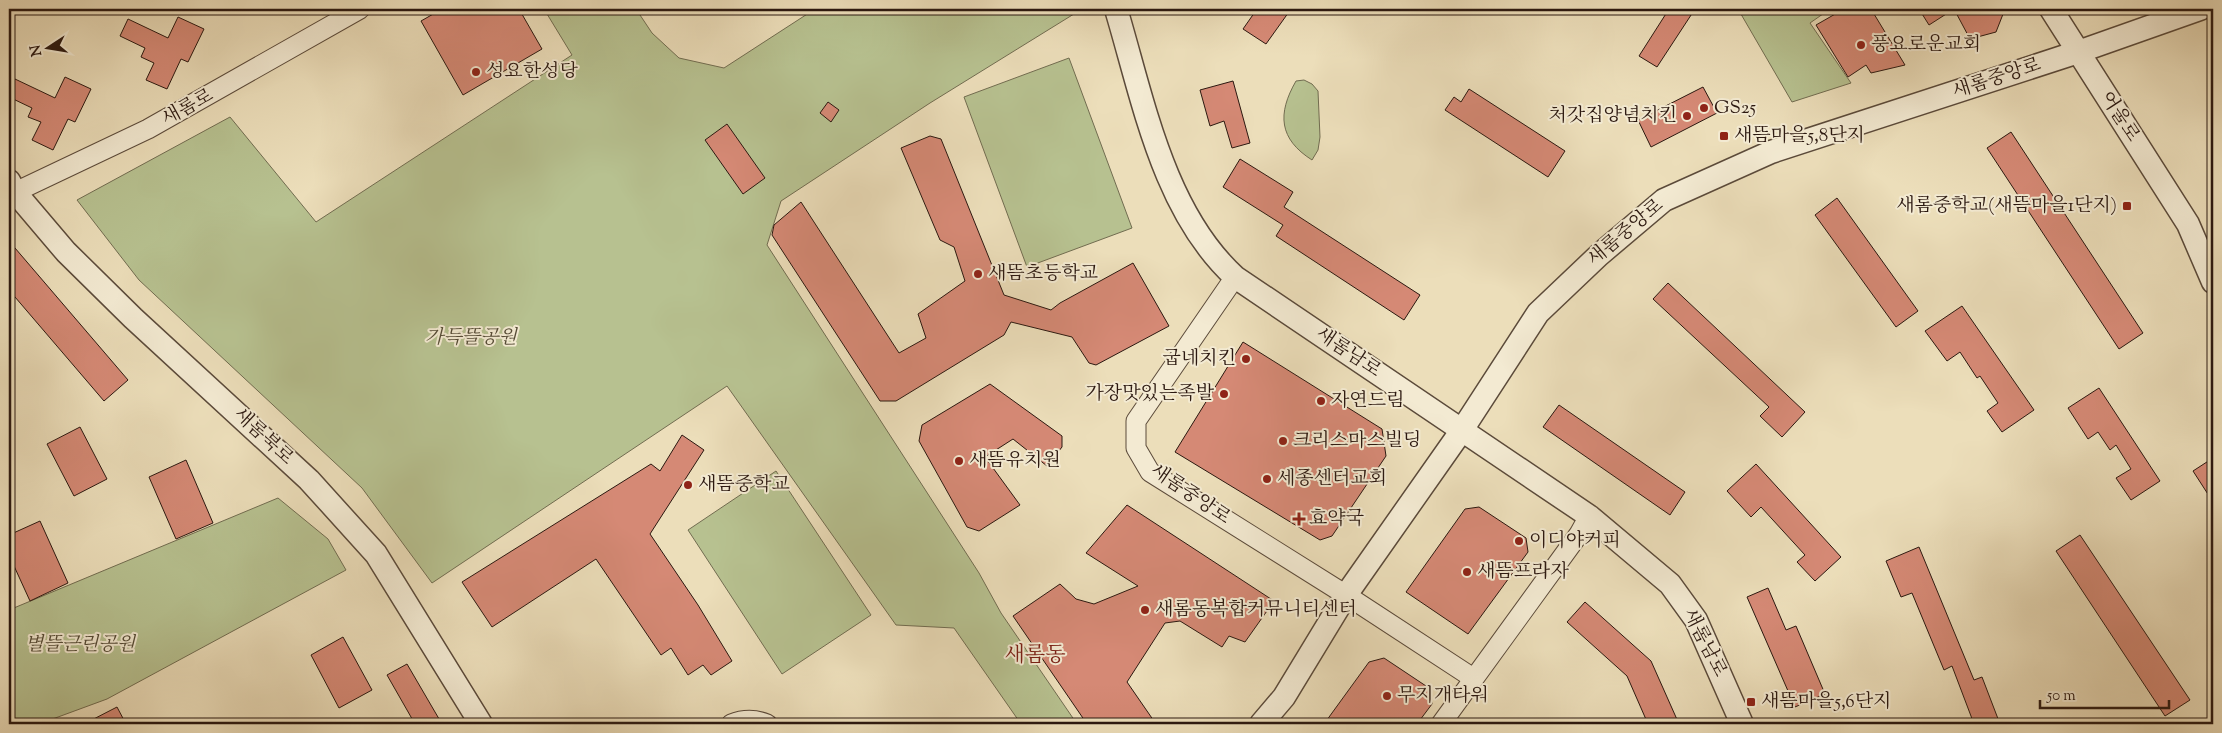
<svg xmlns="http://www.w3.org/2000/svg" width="2222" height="733" viewBox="0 0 2222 733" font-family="'Sorts Mill Goudy','Noto Serif KR',serif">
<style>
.green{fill:#b7c190;stroke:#716c50}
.building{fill:#d58975;stroke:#2b1810}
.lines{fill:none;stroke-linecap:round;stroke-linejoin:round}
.minor-casing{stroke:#5b4a3a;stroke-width:21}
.tertiary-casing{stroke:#5b4a3a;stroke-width:25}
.minor{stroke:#f3ead2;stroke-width:19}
.tertiary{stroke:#f3ead2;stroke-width:22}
.poi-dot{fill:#8f2418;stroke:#f3ead2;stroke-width:2}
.labels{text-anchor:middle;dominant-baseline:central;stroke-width:4;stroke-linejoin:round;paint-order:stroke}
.poi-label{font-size:19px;fill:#2b1810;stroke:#f3ead2;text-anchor:start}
.street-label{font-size:19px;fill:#2b1810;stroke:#f3ead2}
.park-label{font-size:19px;font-style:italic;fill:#554b36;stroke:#f3ead2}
.quarter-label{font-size:21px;fill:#7a1f14;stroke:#f3ead2}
</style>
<rect width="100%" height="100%" fill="#ecdeba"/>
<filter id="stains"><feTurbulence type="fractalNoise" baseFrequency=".004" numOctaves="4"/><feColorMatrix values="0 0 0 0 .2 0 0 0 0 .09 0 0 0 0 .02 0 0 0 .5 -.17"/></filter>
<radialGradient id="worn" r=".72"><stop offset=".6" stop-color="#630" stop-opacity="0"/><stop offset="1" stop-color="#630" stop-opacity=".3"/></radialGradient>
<g class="green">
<polygon points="544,9 636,9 652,33 679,58 724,68 815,9 1082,9 930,103 781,201 767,245 979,573 1001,613 1077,724 1021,724 954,628 896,625 727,386 432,583 362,488 139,280 77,200 230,117 316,222 572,55"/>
<polygon points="1738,9 1830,9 1810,23 1851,83 1792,102"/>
<polygon points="1069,58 1132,228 1027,267 964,97"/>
<path d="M1304 80 1312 84 1318 91 1320 137 1318 150 1312 160C1279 139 1277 114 1296 81Z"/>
<polygon points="776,471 871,615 782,674 688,530"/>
<polygon points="278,498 328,539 346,570 107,699 39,724 9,724 9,610"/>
</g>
<g class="building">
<polygon points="442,9 519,9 542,49 463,95 421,21"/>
<polygon points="1257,9 1291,9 1266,44 1243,29"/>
<polygon points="1669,9 1695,9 1657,67 1639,56"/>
<polygon points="1844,9 1871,9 1905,65 1871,73 1866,65 1848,77 1816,25"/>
<polygon points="1919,9 2005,9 1996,32 1970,39 1954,9 1929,25"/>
<polygon points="178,17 204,29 188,62 181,59 167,89 146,80 154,63 141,57 145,48 120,36 128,19 168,38"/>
<polygon points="65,77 91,89 75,122 68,119 53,150 32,140 41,122 28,117 32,108 9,97 9,92 15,79 55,98"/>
<polygon points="1233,81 1250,143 1232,148 1224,121 1210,126 1200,90"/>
<polygon points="1703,87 1717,113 1651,147 1638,120"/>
<polygon points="1469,89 1565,151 1548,177 1445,110 1454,97 1461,102"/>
<polygon points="828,102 839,110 831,122 820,113"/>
<polygon points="727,124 765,178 743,194 705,140"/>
<polygon points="2011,132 2143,333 2119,349 1987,148"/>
<polygon points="930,136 941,139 1004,295 1051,310 1060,303 1133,263 1169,326 1096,365 1089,363 1072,337 1011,322 1004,335 896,401 880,401 772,235 774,225 801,202 899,353 926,338 918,314 965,281 954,247 940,240 901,148"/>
<polygon points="1240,159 1293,192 1284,207 1420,295 1404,320 1276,236 1283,225 1223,187"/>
<polygon points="1837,198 1918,311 1896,327 1815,215"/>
<polygon points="9,241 128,380 104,401 9,290"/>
<polygon points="1668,283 1805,412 1782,437 1760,416 1769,407 1653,299"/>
<polygon points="1962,306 2034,410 2002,432 1987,411 1998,403 1980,376 1977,378 1960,352 1947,361 1925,331"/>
<polygon points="1243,342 1382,429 1386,456 1332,536 1320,540 1175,452"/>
<polygon points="990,384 1062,436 1062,447 1047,466 1013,439 985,457 1020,505 979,531 967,527 919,441 922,425"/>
<polygon points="2099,388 2160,481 2131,500 2116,478 2131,469 2116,445 2110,450 2098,432 2088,439 2068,408"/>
<polygon points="1559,405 1685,492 1670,515 1543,427"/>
<polygon points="80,427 107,479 74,496 47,444"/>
<polygon points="682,435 704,450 650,534 698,605 732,661 711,675 703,665 688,675 671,648 661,655 596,559 492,627 462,582 651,464 660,471"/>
<polygon points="2213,458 2213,502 2193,471"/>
<polygon points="186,460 213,523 176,539 149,477"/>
<polygon points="1756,464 1841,557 1815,581 1797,562 1805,555 1761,507 1751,517 1727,491"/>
<polygon points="1127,505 1274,601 1245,642 1229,636 1222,647 1180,621 1165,623 1127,682 1156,724 1087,724 1013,616 1060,584 1076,599 1094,604 1138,586 1086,553"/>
<polygon points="1479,507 1526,538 1528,552 1468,634 1406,592 1465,509"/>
<polygon points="40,521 68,583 30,601 9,555 9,535"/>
<polygon points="2080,535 2190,700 2165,716 2056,551"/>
<polygon points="1919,547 1974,680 1982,677 2000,724 1974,724 1952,666 1944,670 1912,593 1901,597 1886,561"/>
<polygon points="1768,588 1786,630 1796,626 1825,694 1795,707 1747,597"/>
<polygon points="1585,602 1651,661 1679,724 1648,724 1627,676 1567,622"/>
<polygon points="343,637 372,690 339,708 311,655"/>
<polygon points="1384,658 1429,688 1432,704 1417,724 1324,724 1369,662"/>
<polygon points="407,664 442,724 415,724 387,675"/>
<polygon points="117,707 126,724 84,724"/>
</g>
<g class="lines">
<g class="minor-casing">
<g id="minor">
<polyline points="9,195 148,129 360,9"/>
<polyline points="1235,277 1136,421 1136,448 1150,472 1346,595 1473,678"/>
<path d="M731 724C744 719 755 719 767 724"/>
<polyline points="1441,724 1579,534 1589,516"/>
</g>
</g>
<g class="tertiary-casing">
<g id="tertiary">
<path d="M1116 9C1143 99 1163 211 1235 277L1589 516 1670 584 1696 620 1742 724"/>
<polyline points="2051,9 2188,224 2213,282"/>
<polyline points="9,181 15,192 66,252 133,318 309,480 376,554 481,724"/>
<polyline points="1261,724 1284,697 1346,595 1462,430 1538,313 1599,255 1664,200 1771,152 2078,52 2200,9"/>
</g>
</g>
<use href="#minor" class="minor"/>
<use href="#tertiary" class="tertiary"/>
</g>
<g class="poi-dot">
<circle cx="1861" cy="45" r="5"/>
<circle cx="476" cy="72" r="5"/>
<circle cx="1704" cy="108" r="5"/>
<circle cx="1687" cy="116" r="5"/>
<rect x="1719" y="131" width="10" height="10" rx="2.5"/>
<rect x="2122" y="201" width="10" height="10" rx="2.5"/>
<circle cx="978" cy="274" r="5"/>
<circle cx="1246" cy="359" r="5"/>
<circle cx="1224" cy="394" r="5"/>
<circle cx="1321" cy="401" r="5"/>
<circle cx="1283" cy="441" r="5"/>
<circle cx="959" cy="461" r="5"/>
<circle cx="1267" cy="479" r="5"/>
<circle cx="688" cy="485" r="5"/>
<path d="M1296.5 511.5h5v5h5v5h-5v5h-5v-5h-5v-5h5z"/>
<circle cx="1519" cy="541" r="5"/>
<circle cx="1467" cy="572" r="5"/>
<circle cx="1145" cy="610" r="5"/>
<circle cx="1387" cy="696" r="5"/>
<rect x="1746" y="697" width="10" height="10" rx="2.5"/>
</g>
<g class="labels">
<g class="poi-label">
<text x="1871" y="45">풍요로운교회</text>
<text x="486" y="72">성요한성당</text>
<text x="1714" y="108">GS25</text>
<text x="1677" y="116" text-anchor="end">처갓집양념치킨</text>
<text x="1734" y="136">새뜸마을5,8단지</text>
<text x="2117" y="206" text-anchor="end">새롬중학교(새뜸마을1단지)</text>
<text x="988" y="274">새뜸초등학교</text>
<text x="1236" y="359" text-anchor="end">굽네치킨</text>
<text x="1214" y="394" text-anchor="end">가장맛있는족발</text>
<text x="1331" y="401">자연드림</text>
<text x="1293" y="441">크리스마스빌딩</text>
<text x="969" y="461">새뜸유치원</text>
<text x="1277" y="479">세종센터교회</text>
<text x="698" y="485">새뜸중학교</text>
<text x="1309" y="519">효약국</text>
<text x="1529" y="541">이디야커피</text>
<text x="1477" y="572">새뜸프라자</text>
<text x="1155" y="610">새롬동복합커뮤니티센터</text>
<text x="1397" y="696">무지개타워</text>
<text x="1761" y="702">새뜸마을5,6단지</text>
</g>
<g class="street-label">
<text transform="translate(1997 79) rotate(-18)">새롬중앙로</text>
<text transform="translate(188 108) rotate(-29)">새롬로</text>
<text transform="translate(2119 117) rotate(57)">어울로</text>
<text transform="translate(1626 233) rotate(-40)">새롬중앙로</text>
<text transform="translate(1348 353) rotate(34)">새롬남로</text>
<text transform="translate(263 437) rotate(43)">새롬북로</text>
<text transform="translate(1190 495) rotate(34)">새롬중앙로</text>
<text transform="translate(1704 643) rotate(63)">새롬남로</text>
</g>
<g class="park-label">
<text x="471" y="338">가득뜰공원</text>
<text x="80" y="645">별뜰근린공원</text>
</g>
<g class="quarter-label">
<text x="1035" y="656">새롬동</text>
</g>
</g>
<rect width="2222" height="733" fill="none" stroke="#ecdeba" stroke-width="30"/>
<rect x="10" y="10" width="2202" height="713" fill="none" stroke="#2b1810" stroke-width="2.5"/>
<rect x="15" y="15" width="2192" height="703" fill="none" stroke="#2b1810"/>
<g transform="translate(48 48) rotate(258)" stroke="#f3ead2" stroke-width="4" paint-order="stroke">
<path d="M0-4L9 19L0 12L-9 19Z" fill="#2b1810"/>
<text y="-8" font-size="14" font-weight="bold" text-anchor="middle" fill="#2b1810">N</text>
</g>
<path d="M2040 700v8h129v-8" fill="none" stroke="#2b1810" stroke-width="2.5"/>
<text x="2047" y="700" font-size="15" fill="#2b1810" stroke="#f3ead2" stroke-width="4" paint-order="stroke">50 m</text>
<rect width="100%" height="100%" filter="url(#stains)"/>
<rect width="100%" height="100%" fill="url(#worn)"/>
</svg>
